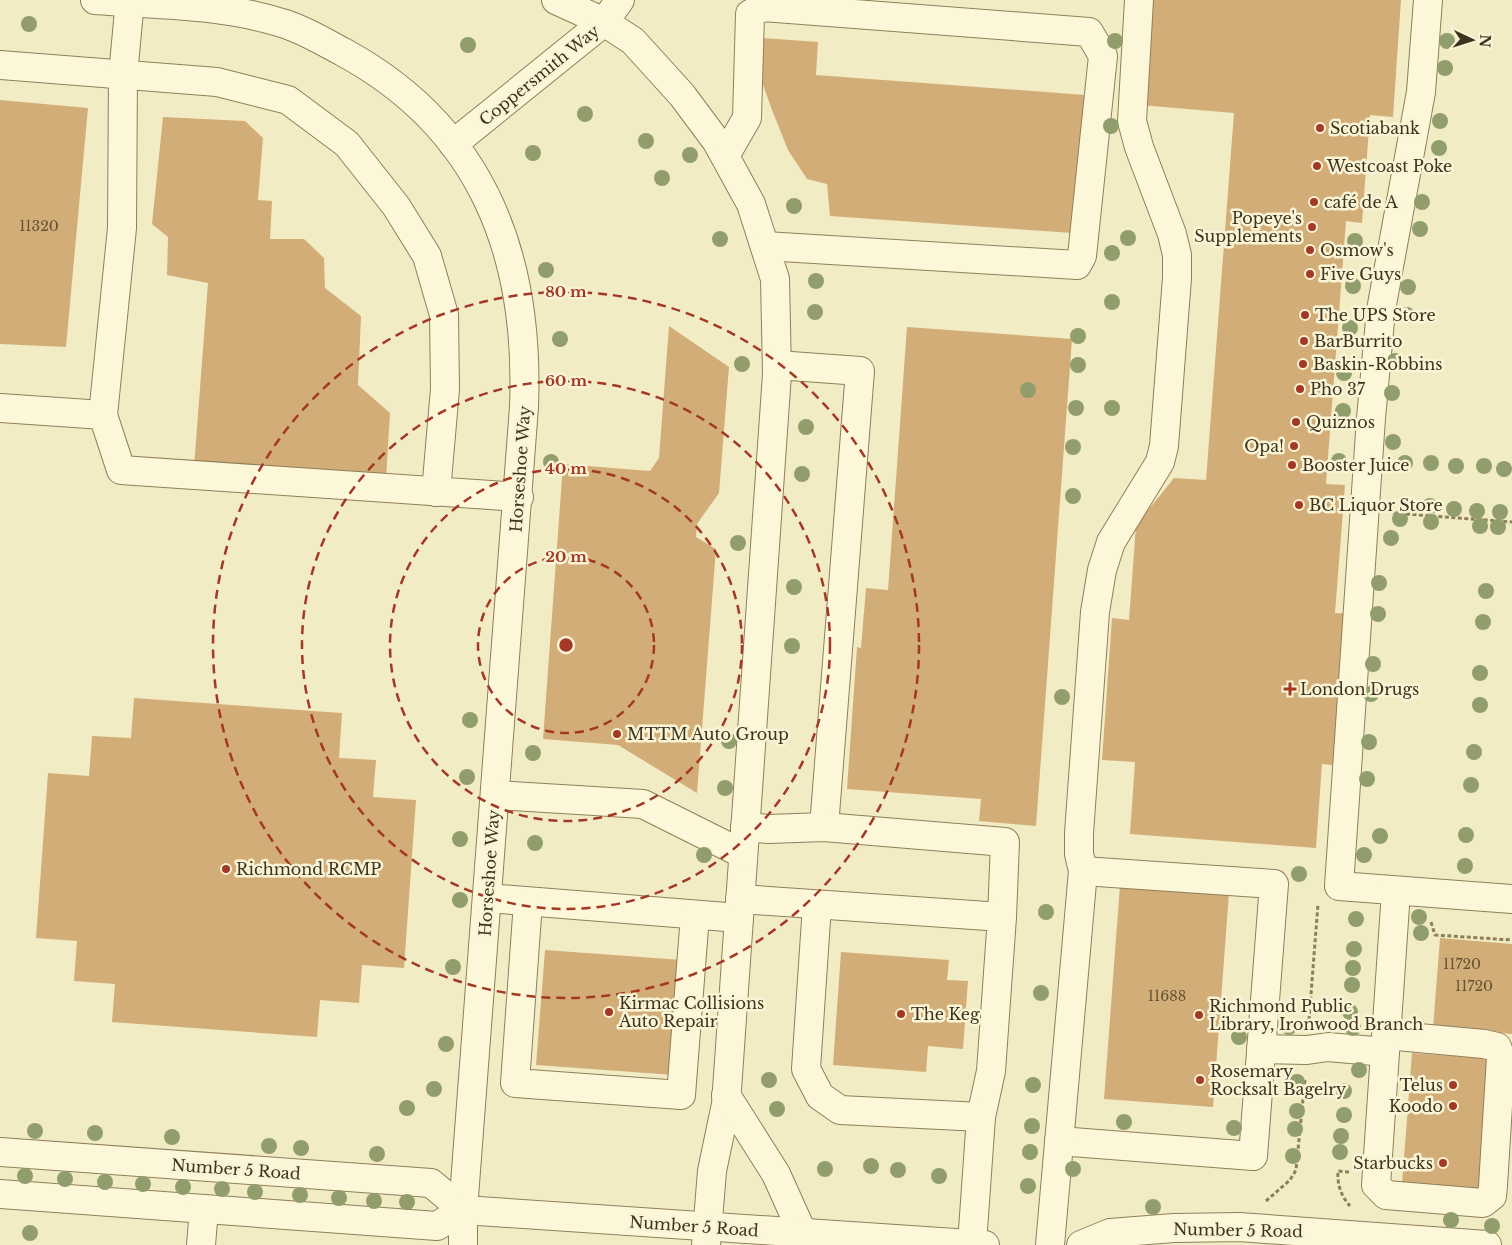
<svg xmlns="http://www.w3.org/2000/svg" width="1512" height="1245" viewBox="0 0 1512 1245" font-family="'Libre Baskerville',serif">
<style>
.building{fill:#d3ad78}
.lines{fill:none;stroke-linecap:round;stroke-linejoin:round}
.minor-casing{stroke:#8f7f59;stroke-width:30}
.path{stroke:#8f7f59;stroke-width:3;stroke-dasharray:4 2.5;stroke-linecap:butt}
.minor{stroke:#fcf7d9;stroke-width:28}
.tree{fill:#929d6c}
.ring{fill:none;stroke:#a33824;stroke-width:2.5;stroke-dasharray:9 6}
.poi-dot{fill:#a33824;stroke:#f9f4d5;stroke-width:2}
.labels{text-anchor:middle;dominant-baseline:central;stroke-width:5;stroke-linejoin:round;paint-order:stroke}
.number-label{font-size:14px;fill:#635234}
.street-label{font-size:16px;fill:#3e331e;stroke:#f9f4d5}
.poi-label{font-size:16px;fill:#3e331e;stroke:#f9f4d5;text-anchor:start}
.centre{fill:#a33824;stroke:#f9f4d5;stroke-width:2.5}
.ring-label{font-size:15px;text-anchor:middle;font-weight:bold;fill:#a33824;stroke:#f9f4d5;stroke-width:5;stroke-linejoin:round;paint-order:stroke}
</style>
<rect width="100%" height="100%" fill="#f2ecc5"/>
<g class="building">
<polygon points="1148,0 1401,0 1393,117 1370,115 1362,223 1346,221 1326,484 1345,485 1335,613 1352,614 1340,766 1322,764 1316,848 1130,834 1135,762 1102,760 1112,618 1129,620 1136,525 1174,478 1206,480 1234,113 1140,105"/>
<polygon points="763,38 818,42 816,75 1085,95 1072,233 830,216 827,184 807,179 788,150 772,110 760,76"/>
<polygon points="0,100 88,108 66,347 0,344"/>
<polygon points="163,117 245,121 263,138 258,200 272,201 270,239 304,239 324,258 325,288 361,316 358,385 390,413 386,480 194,467 208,283 167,275 168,237 152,224"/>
<polygon points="669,326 729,367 719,493 697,524 696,537 716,549 697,793 618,745 543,739 563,464 650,471 659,458"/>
<polygon points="907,327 1072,339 1036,826 979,821 981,799 847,789 857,647 861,648 866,588 888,590"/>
<polygon points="134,698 342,713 339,758 376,760 373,797 416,800 404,968 362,965 359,1003 320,1000 317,1037 112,1022 115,984 74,981 77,941 36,938 48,773 89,776 92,736 131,738"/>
<polygon points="1120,885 1229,893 1213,1107 1104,1099"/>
<polygon points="1440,938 1512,944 1512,1034 1433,1028"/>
<polygon points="545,950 682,960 674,1075 536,1065"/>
<polygon points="841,952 949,960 947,980 968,981 963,1049 928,1046 926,1072 833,1065"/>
<polygon points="1412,1053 1493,1059 1483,1190 1402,1184"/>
</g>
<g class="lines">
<g class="minor-casing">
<g id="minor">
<path d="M95 0C158 5 221 4 282 23 303 29 324 42 343 52 483 128 530 255 524 407L463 1210V1245"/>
<polyline points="556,0 604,22 633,41 682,95 717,142 751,204 775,279 777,374 726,1104 712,1171 706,1245"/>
<polyline points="1428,0 1421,92 1381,310 1371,418 1339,886 1512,899"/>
<polyline points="0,65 217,82 288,100 347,144 396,206 427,256 444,315 445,389 436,492"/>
<polyline points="453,144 604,22 620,0"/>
<polyline points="725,156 747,118 750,14 763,7 1089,32 1103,56 1082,256 1077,265 765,246"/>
<polyline points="777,365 860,371 824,827"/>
<polyline points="0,408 103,415 121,470 519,497"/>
<polyline points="103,415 122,228 123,75 130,0"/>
<polyline points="495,795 643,804 743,854"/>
<polyline points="745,827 769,829 824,827 1005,842 1002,917"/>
<polyline points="487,898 739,918"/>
<polyline points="740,899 1002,917 991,1071 981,1117 972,1244"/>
<polyline points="528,902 515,1083 681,1095 695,915"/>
<polyline points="817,905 806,1069 820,1096 840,1110 981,1117"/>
<polyline points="1386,1035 1484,1044 1497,1047 1501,1057 1493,1186 1492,1196 1483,1203 1386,1195 1376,1185 1396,891"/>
<polyline points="1261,1049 1307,1050 1328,1047 1385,1052"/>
<polyline points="726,1095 776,1174 803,1234"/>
<polyline points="1059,1141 1253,1156 1274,884 1083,871"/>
<polyline points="0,1152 431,1183 463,1210 985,1245"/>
<polyline points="0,1194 437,1226 463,1210"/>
<polyline points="201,1245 204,1209"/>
<polyline points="1050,1245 1083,871 1079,854 1079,833 1095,612 1102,570 1111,542 1160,462 1164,446 1177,278 1177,255 1172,234 1139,147 1132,121 1139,0"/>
<polyline points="1081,1245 1110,1233 1174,1228 1239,1227 1487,1245"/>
</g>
</g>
<g class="path">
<polyline points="1393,513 1512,522"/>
<polyline points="1431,922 1435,935 1512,940"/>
<polyline points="1309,1020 1318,904"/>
<path d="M1349 1172 1338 1171C1337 1184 1341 1196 1350 1206"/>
<polyline points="1266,1201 1290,1180 1296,1170 1305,1079"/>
</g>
<use href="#minor" class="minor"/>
</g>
<g class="tree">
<circle cx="29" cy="24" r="8"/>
<circle cx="1115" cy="41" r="8"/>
<circle cx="1447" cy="41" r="8"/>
<circle cx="468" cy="45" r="8"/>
<circle cx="1445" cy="68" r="8"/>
<circle cx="585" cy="114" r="8"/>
<circle cx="1440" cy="121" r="8"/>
<circle cx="1111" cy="126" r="8"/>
<circle cx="646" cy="141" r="8"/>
<circle cx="1439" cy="148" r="8"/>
<circle cx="533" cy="153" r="8"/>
<circle cx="690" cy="155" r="8"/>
<circle cx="662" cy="178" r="8"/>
<circle cx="1422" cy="202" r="8"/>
<circle cx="794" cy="206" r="8"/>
<circle cx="1420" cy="229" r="8"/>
<circle cx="1128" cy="238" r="8"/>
<circle cx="720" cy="239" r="8"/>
<circle cx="1355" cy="241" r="8"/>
<circle cx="1112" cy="253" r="8"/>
<circle cx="546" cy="270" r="8"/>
<circle cx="816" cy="281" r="8"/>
<circle cx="1353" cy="286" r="8"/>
<circle cx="1408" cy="287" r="8"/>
<circle cx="1112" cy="302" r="8"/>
<circle cx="815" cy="312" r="8"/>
<circle cx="1407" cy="315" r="8"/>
<circle cx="1350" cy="328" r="8"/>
<circle cx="1078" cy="336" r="8"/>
<circle cx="560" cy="339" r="8"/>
<circle cx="1395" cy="361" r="8"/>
<circle cx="742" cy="364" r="8"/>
<circle cx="1078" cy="365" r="8"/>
<circle cx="1344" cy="373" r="8"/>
<circle cx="1028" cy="390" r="8"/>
<circle cx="1392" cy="393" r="8"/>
<circle cx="1076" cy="408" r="8"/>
<circle cx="1112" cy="408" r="8"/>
<circle cx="1343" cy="411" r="8"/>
<circle cx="806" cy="427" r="8"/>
<circle cx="1393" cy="442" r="8"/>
<circle cx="1073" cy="447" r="8"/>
<circle cx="1339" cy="461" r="8"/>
<circle cx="551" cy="462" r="8"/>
<circle cx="1405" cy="463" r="8"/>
<circle cx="1431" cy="463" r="8"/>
<circle cx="1456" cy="466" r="8"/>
<circle cx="1484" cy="466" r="8"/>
<circle cx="1504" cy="469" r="8"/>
<circle cx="802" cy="474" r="8"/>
<circle cx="1073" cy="496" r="8"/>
<circle cx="1430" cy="506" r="8"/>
<circle cx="1454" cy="509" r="8"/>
<circle cx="1477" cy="511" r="8"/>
<circle cx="1500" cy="512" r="8"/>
<circle cx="1400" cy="519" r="8"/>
<circle cx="1431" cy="522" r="8"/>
<circle cx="1480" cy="526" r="8"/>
<circle cx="1498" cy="527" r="8"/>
<circle cx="1391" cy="538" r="8"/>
<circle cx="738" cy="543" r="8"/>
<circle cx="1379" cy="583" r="8"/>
<circle cx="794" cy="587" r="8"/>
<circle cx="1486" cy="591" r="8"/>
<circle cx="1378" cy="614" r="8"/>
<circle cx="1483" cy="622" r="8"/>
<circle cx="792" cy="646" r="8"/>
<circle cx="1373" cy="664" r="8"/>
<circle cx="1480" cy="673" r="8"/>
<circle cx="1371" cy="694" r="8"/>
<circle cx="1062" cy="697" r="8"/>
<circle cx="1480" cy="705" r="8"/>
<circle cx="470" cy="720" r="8"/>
<circle cx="729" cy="741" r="8"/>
<circle cx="1369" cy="742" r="8"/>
<circle cx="1474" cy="752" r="8"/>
<circle cx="533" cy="753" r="8"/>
<circle cx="467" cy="777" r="8"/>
<circle cx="1367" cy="779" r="8"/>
<circle cx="1471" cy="785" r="8"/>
<circle cx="725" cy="788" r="8"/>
<circle cx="1466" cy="835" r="8"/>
<circle cx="1380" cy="836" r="8"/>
<circle cx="460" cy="839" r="8"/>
<circle cx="535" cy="843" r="8"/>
<circle cx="704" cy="855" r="8"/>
<circle cx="1364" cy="855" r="8"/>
<circle cx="1465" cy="866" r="8"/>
<circle cx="1299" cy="874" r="8"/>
<circle cx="460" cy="900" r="8"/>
<circle cx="1046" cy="912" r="8"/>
<circle cx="1419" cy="917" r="8"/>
<circle cx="1356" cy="919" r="8"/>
<circle cx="1421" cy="933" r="8"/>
<circle cx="1354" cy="949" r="8"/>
<circle cx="453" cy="967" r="8"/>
<circle cx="1353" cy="968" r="8"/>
<circle cx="1352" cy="985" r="8"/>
<circle cx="1041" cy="993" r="8"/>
<circle cx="1350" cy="1012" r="8"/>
<circle cx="1289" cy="1027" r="8"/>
<circle cx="1353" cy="1028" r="8"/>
<circle cx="1239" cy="1037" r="8"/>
<circle cx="446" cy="1044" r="8"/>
<circle cx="1359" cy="1070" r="8"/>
<circle cx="769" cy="1080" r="8"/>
<circle cx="1297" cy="1082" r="8"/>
<circle cx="1033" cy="1085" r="8"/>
<circle cx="434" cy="1089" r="8"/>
<circle cx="1344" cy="1091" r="8"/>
<circle cx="407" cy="1108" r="8"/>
<circle cx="777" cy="1109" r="8"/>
<circle cx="1297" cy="1111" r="8"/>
<circle cx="1344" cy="1115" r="8"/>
<circle cx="1124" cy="1122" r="8"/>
<circle cx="1032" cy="1126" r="8"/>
<circle cx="1234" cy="1128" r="8"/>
<circle cx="1295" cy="1129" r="8"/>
<circle cx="35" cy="1131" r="8"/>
<circle cx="95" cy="1133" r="8"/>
<circle cx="1341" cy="1136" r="8"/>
<circle cx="172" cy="1137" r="8"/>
<circle cx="269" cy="1146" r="8"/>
<circle cx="301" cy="1148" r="8"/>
<circle cx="1030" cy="1152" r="8"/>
<circle cx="1340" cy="1152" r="8"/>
<circle cx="377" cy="1154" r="8"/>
<circle cx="1293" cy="1156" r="8"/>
<circle cx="871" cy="1166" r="8"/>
<circle cx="825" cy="1169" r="8"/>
<circle cx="1073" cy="1169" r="8"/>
<circle cx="898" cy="1170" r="8"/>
<circle cx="25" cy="1176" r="8"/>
<circle cx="939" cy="1176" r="8"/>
<circle cx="65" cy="1179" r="8"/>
<circle cx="105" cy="1182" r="8"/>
<circle cx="143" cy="1184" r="8"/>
<circle cx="1028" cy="1186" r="8"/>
<circle cx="183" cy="1187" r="8"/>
<circle cx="222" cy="1189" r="8"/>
<circle cx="255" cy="1192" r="8"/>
<circle cx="300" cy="1195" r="8"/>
<circle cx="339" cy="1198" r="8"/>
<circle cx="374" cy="1201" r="8"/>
<circle cx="407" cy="1202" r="8"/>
<circle cx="1153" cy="1207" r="8"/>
<circle cx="1451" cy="1220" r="8"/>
<circle cx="1492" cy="1226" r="8"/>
<circle cx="30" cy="1233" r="8"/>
</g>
<g class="ring">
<circle cx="566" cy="645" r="88"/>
<circle cx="566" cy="645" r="176"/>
<circle cx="566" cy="645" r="264"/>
<circle cx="566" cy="645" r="353"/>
</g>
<g class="poi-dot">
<circle cx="1320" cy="128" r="5"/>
<circle cx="1317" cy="166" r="5"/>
<circle cx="1314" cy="202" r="5"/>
<circle cx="1312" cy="227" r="5"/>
<circle cx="1310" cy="250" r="5"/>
<circle cx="1310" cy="274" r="5"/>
<circle cx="1305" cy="315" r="5"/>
<circle cx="1304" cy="341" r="5"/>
<circle cx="1303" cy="364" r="5"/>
<circle cx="1300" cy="389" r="5"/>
<circle cx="1296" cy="422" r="5"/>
<circle cx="1294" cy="446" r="5"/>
<circle cx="1292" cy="465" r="5"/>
<circle cx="1299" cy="505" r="5"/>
<path d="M1287.5 681.5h5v5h5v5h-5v5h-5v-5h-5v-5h5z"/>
<circle cx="617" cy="734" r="5"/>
<circle cx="226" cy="869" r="5"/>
<circle cx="609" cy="1012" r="5"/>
<circle cx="901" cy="1014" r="5"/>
<circle cx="1199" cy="1015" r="5"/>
<circle cx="1200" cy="1080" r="5"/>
<circle cx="1453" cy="1085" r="5"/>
<circle cx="1453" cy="1106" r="5"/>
<circle cx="1443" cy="1163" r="5"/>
</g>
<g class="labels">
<g class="number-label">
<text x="39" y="226">11320</text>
<text x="1462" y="964">11720</text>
<text x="1474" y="986">11720</text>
<text x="1167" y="996">11688</text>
</g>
<g class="street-label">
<text transform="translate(539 75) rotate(-39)">Coppersmith Way</text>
<text transform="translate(520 469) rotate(-86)">Horseshoe Way</text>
<text transform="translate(489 873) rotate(-86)">Horseshoe Way</text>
<text transform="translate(236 1169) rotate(4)">Number 5 Road</text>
<text transform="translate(694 1226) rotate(4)">Number 5 Road</text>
<text transform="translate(1238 1230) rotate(1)">Number 5 Road</text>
</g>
<g class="poi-label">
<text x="1330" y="128">Scotiabank</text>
<text x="1327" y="166">Westcoast Poke</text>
<text x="1324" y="202">café de A</text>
<text x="1302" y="218" text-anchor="end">Popeye's<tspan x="1302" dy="18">Supplements</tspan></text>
<text x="1320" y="250">Osmow's</text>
<text x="1320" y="274">Five Guys</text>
<text x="1315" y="315">The UPS Store</text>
<text x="1314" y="341">BarBurrito</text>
<text x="1313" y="364">Baskin-Robbins</text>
<text x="1310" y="389">Pho 37</text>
<text x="1306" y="422">Quiznos</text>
<text x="1284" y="446" text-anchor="end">Opa!</text>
<text x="1302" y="465">Booster Juice</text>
<text x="1309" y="505">BC Liquor Store</text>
<text x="1300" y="689">London Drugs</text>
<text x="627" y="734">MTTM Auto Group</text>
<text x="236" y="869">Richmond RCMP</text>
<text x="619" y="1003">Kirmac Collisions<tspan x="619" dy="18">Auto Repair</tspan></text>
<text x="1209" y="1006">Richmond Public<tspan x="1209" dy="18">Library, Ironwood Branch</tspan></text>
<text x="911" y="1014">The Keg</text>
<text x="1210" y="1071">Rosemary<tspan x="1210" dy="18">Rocksalt Bagelry</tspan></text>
<text x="1443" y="1085" text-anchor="end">Telus</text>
<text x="1443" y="1106" text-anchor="end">Koodo</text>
<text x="1433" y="1163" text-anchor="end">Starbucks</text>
</g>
</g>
<circle cx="566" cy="645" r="8" class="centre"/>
<g class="ring-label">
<text x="566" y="297">80 m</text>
<text x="566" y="386">60 m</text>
<text x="566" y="474">40 m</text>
<text x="566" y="562">20 m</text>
</g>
<g transform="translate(1472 40) rotate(94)" stroke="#f9f4d5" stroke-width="4" paint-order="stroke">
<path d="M0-4L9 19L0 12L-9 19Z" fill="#3e331e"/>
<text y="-8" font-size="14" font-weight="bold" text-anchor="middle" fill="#3e331e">N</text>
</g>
</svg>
